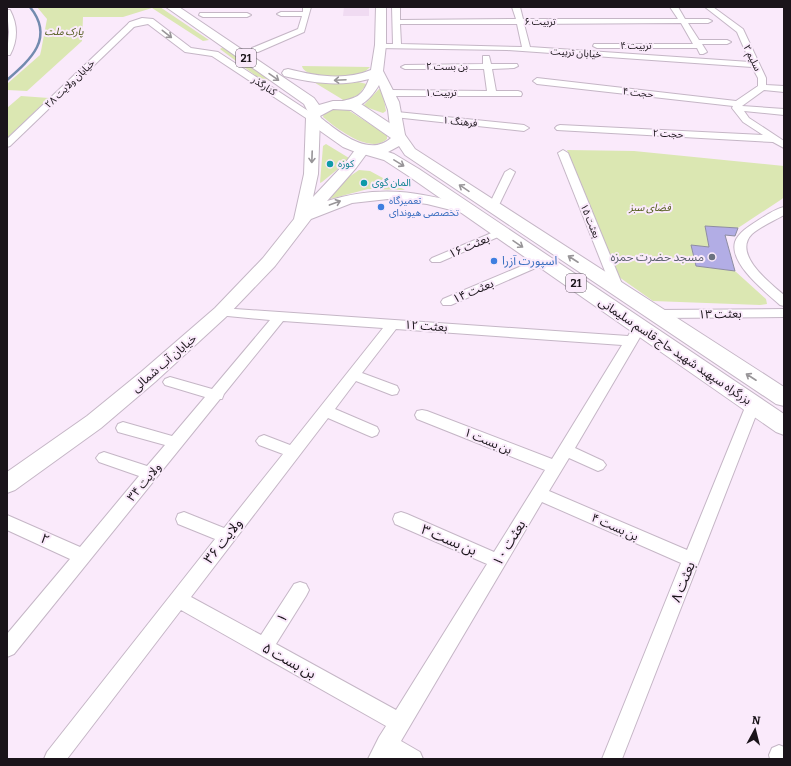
<svg xmlns="http://www.w3.org/2000/svg" width="791" height="766" viewBox="0 0 791 766" font-family="Bitter,'Noto Sans Arabic',serif">
<style>
.built{fill:#f0dbf2}
.green{fill:#dbe7b2}
.lines{fill:none;stroke-linecap:round;stroke-linejoin:round}
.stream{stroke:#738baf;stroke-width:2.5}
.building{fill:#b2ade5;stroke:#8e8da0}
.minor-casing{stroke:#c5b6c6;stroke-width:2}
.tertiary-casing{stroke:#c5b6c6;stroke-width:2}
.secondary-casing{stroke:#c5b6c6;stroke-width:2}
.trunk-casing{stroke:#c5b6c6;stroke-width:2}
.minor{fill:#fff;fill-rule:evenodd}
.tertiary{fill:#fff;fill-rule:evenodd}
.secondary{fill:#fff;fill-rule:evenodd}
.trunk{fill:#fff;fill-rule:evenodd}
.oneway{stroke:#989598}
.culture-dot{fill:#0f9aa8;stroke:#faeafb;stroke-width:1.5}
.shop-dot{fill:#3f7fe0;stroke:#faeafb;stroke-width:1.5}
.worship-dot{fill:#6b7280;stroke:#faeafb;stroke-width:1.5}
.labels{text-anchor:middle;dominant-baseline:central;stroke-width:4;stroke-linejoin:round;paint-order:stroke}
.far-street-label{font-size:10px;fill:#1a141a;stroke:#faeafb}
.far-park-label{font-size:10px;font-style:italic;fill:#495411;stroke:#faeafb}
.far-culture-label{font-size:10px;fill:#0d838f;stroke:#faeafb;text-anchor:start}
.far-shop-label{font-size:10px;fill:#366cbe;stroke:#faeafb;text-anchor:start}
.shield{fill:#faeafb;stroke:#5d545e;stroke-width:1}
.shield-label{font-size:11px;font-weight:bold;fill:#1a141a}
.street-label{font-size:12px;fill:#1a141a;stroke:#faeafb}
.worship-label{font-size:12px;fill:#5b616d;stroke:#faeafb;text-anchor:end}
.shop-label{font-size:12px;fill:#366cbe;stroke:#faeafb;text-anchor:start}
.near-street-label{font-size:14px;fill:#1a141a;stroke:#faeafb}
</style>
<rect width="100%" height="100%" fill="#faeafb"/>
<polygon class="built" points="344,7 369,7 369,16 343,16"/>
<g class="green">
<polygon points="37,7 160,7 209,40 203,41 152,8 123,17 83,17 82,41 27,91 7,90 7,84 40,55 41,51 47,19"/>
<polygon points="223,47 270,80 267,81 256,76 220,49"/>
<path d="M302 66 370 67C365 73 356 76 348 77 338 80 304 77 302 66Z"/>
<polygon points="312,81 332,84 358,82 367,84 358,95 345,101"/>
<polygon points="379,89 382,89 386,111 383,113 363,106"/>
<polygon points="21,96 49,98 7,138 7,108"/>
<path d="M330 109 348 110 387 135V139C371 155 337 129 323 117L324 113Z"/>
<polygon points="326,144 349,158 349,160 322,182 320,183 323,146"/>
<polygon points="567,150 634,151 784,166 784,197 782,199 738,228 705,226 709,247 691,245 696,266 735,271 766,299 767,304 760,305 653,301 619,277"/>
<polygon points="359,170 370,171 405,190 368,189 330,199 329,198 346,179"/>
</g>
<g class="lines">
<path class="stream" d="M7 80C31 59 55 38 30 7"/>
</g>
<polygon class="building" points="705,226 738,228 735,236 725,235 735,271 696,266 691,245 709,247"/>
<g class="lines">
<g class="minor-casing">
<g id="minor">
<polygon points="303,7 311,7 304,32 258,52 252,52 252,48 298,29 302,16 281,16 277,14 281,12 303,12"/>
<path d="M392 7H400V20L516 19 512 7H520L523 19H678L670 7H678L685 19H708L712 21 708 23H688L699 40H727L731 42 727 44H702L707 52 703 54H700L697 48H597L593 46 594 44H693L681 23 524 24 530 47 750 62 737 32 705 7H713L743 29 766 78V85L784 86V92L764 90 742 106 784 109V115L744 111 749 118 784 141V148L773 142 557 130 555 128 557 126 560 125 763 135 743 122 732 108 733 106 537 84 533 81 537 78 736 101 758 86V78L752 67 507 50 376 48V44H393ZM400 24H517L522 47 401 44Z"/>
<path d="M7 10H10C18 25 18 40 10 55H7L9 32Z"/>
<polygon points="200,13 247,13 251,15 247,17 203,17 199,15"/>
<polygon points="130,22 133,22 137,24 10,146 7,147 7,139"/>
<polygon points="483,56 489,56 491,64 517,64 518,66 514,68 492,69 496,91 518,91 521,92 522,94 521,96 391,96 387,93 391,90 487,91 484,69 405,69 401,67 405,65 483,64"/>
<polygon points="397,112 524,125 529,128 524,131 394,117 392,115"/>
<polygon points="563,150 568,153 624,289 622,292 614,292 612,289 558,153"/>
<polygon points="510,169 515,172 498,207 497,209 489,209 488,207 505,172"/>
<path d="M784 207V215C774 221 761 226 752 234 732 254 770 283 784 295V306L780 305C766 292 729 264 735 242 738 233 749 226 757 221 765 216 775 209 784 207Z"/>
<polygon points="501,229 507,232 505,234 440,262 432,262 430,260 432,258"/>
<polygon points="543,257 547,259 549,261 547,263 451,305 443,305 441,302 443,299"/>
<path d="M221 308 628 336 635 324 640 323 645 324 646 327 575 448 603 461 606 465 603 469 598 471 569 458 549 491 687 550 746 405 748 401 753 400 758 401 760 405 622 759H602L681 563 542 502 401 741 420 752 423 759H368L379 737 386 726 181 610 67 759H44L47 752 215 539 178 524 176 519 178 514 184 512 224 528 283 454 259 445 256 441 259 437 264 435 290 445 383 328 283 321 224 394 222 399H220L14 654 7 657V634L70 559 7 530V515L80 547 139 476 99 462 96 458 99 454 104 452 147 466 165 445 118 432 116 428 118 424 123 422 172 436 205 397 165 385 163 382 165 379 170 377 212 389 270 320 217 315 215 312 217 309ZM396 329 622 345 552 459 427 411 422 410 417 411 415 415 417 419 545 470 494 552 407 514 401 512 395 514 393 519 395 524 487 564 396 710 276 644 306 596 309 590 306 584 300 582 294 584 261 635 191 597 328 418 367 435 372 437 377 435 379 431 377 427 335 409 356 381 392 395 397 394 399 390 397 386 362 373Z"/>
<polygon points="784,309 784,317 656,318 651,317 650,314 651,311 656,310"/>
<polygon points="779,745 784,747 784,759 770,759 769,755 772,748"/>
</g>
</g>
<g class="tertiary-casing">
<polygon id="tertiary" points="142,18 153,19 191,48 218,52 319,118 317,120 309,120 212,56 185,52 148,24 133,27 128,24 130,22"/>
</g>
<g class="secondary-casing">
<g id="secondary">
<path d="M376 7H386V45L383 71 399 102 405 135 403 138H393L391 135 388 110 379 85C370 100 358 112 338 108L337 105 338 102C355 98 362 98 369 79 339 87 313 83 284 76L282 73 284 70 288 69C316 76 344 81 371 70L375 45Z"/>
<path d="M313 114 318 115 320 118 318 174 313 197 346 162 358 146 363 145 368 146 370 149 356 168 327 201C381 184 419 192 472 206L475 209 472 212 467 214 427 204 388 199 352 203 311 219 275 266 227 316 155 382 101 428 15 490 7 493V472L87 416 141 372 215 308 263 258 294 219 304 174 306 118 308 115Z"/>
</g>
</g>
<g class="trunk-casing">
<path id="trunk" d="M166 7H179L314 98 319 105 333 101H349L361 104 403 132 415 149 784 387V406L776 404 405 155 399 146 388 152 394 154 419 169 784 414V435L776 432 407 175 384 160 353 151 343 147 309 123 306 115 308 112 304 104ZM333 109 351 110 391 138C369 158 339 132 321 118L320 116Z"/>
</g>
<use href="#minor" class="minor"/>
<use href="#tertiary" class="tertiary"/>
<use href="#secondary" class="secondary"/>
<use href="#trunk" class="trunk"/>
</g>
<defs><path id="oneway-shaft" d="M-6 0H5M1.5-3L5.5 0L1.5 3" fill="none" stroke-width="1.6" stroke-linecap="round" stroke-linejoin="round"/></defs>
<g class="oneway">
<use href="#oneway-shaft" transform="translate(167 34) rotate(38)"/>
<use href="#oneway-shaft" transform="translate(274 77) rotate(35)"/>
<use href="#oneway-shaft" transform="translate(340 80) rotate(177)"/>
<use href="#oneway-shaft" transform="translate(312 157) rotate(92)"/>
<use href="#oneway-shaft" transform="translate(399 163) rotate(31)"/>
<use href="#oneway-shaft" transform="translate(464 188) rotate(-146)"/>
<use href="#oneway-shaft" transform="translate(335 203) rotate(-20)"/>
<use href="#oneway-shaft" transform="translate(518 244) rotate(34)"/>
<use href="#oneway-shaft" transform="translate(573 259) rotate(-147)"/>
<use href="#oneway-shaft" transform="translate(751 377) rotate(-147)"/>
</g>
<g class="culture-dot">
<circle cx="330" cy="164" r="4"/>
<circle cx="364" cy="183" r="4"/>
</g>
<g class="shop-dot">
<circle cx="381" cy="207" r="4"/>
<circle cx="494" cy="261" r="4"/>
</g>
<circle class="worship-dot" cx="712" cy="257" r="4"/>
<g class="labels">
<g class="far-street-label">
<text x="540" y="22">تربیت ۶</text>
<text x="636" y="46">تربیت ۴</text>
<text transform="translate(576 53) rotate(4)">خیابان تربیت</text>
<text transform="translate(752 58) rotate(64)">سلیم ۲</text>
<text x="447" y="67">بن بست ۲</text>
<text transform="translate(70 84) rotate(-44)">خیابان ولایت ۲۸</text>
<text transform="translate(264 86) rotate(33)">کنارگذر</text>
<text x="441" y="93">تربیت ۱</text>
<text transform="translate(638 93) rotate(6)">حجت ۴</text>
<text transform="translate(460 122) rotate(6)">فرهنگ ۱</text>
<text transform="translate(668 134) rotate(3)">حجت ۲</text>
<text transform="translate(590 221) rotate(68)">بعثت ۱۵</text>
</g>
<g class="far-park-label">
<text x="64" y="32">پارک ملت</text>
<text x="650" y="208">فضای سبز</text>
</g>
<g class="far-culture-label">
<text x="338" y="164">کوزه</text>
<text x="372" y="183">المان گوی</text>
</g>
<g class="far-shop-label">
<text x="389" y="201">تعمیرگاه<tspan x="389" dy="12">تخصصی هیوندای</tspan></text>
</g>
<g class="shield">
<rect x="236" y="49" width="20" height="18" rx="3"/>
<rect x="566" y="274" width="20" height="18" rx="3"/>
</g>
<g class="shield-label">
<text x="246" y="58">21</text>
<text x="576" y="283">21</text>
</g>
<g class="street-label">
<text transform="translate(469 246) rotate(-23)">بعثت ۱۶</text>
<text transform="translate(473 291) rotate(-23)">بعثت ۱۴</text>
<text transform="translate(720 314) rotate(-1)">بعثت ۱۳</text>
<text transform="translate(426 326) rotate(4)">بعثت ۱۲</text>
<text transform="translate(675 351) rotate(34)">بزرگراه سپهبد شهید حاج قاسم سلیمانی</text>
<text transform="translate(164 363) rotate(-41)">خیابان آب شمالی</text>
<text transform="translate(488 441) rotate(22)">بن بست ۱</text>
<text transform="translate(144 482) rotate(-50)">ولایت ۳۴</text>
<text transform="translate(615 527) rotate(24)">بن بست ۴</text>
</g>
<g class="worship-label">
<text x="704" y="257">مسجد حضرت حمزه</text>
</g>
<g class="shop-label">
<text x="502" y="261">اسپورت آزرا</text>
</g>
<g class="near-street-label">
<text transform="translate(45 539) rotate(25)">۲</text>
<text transform="translate(449 540) rotate(23)">بن بست ۳</text>
<text transform="translate(223 541) rotate(-52)">ولایت ۳۶</text>
<text transform="translate(509 543) rotate(-59)">بعثت ۱۰</text>
<text transform="translate(683 582) rotate(-68)">بعثت ۸</text>
<text transform="translate(282 618) rotate(-58)">۱</text>
<text transform="translate(289 661) rotate(29)">بن بست ۵</text>
</g>
</g>
<rect width="791" height="766" fill="none" stroke="#1a141a" stroke-width="16"/>
<g transform="translate(755 730) rotate(7)" stroke="#faeafb" stroke-width="3" paint-order="stroke">
<path d="M0-3L7 15L0 10L-7 15Z" fill="#1a141a"/>
<text y="-6" font-size="11" font-weight="bold" text-anchor="middle" fill="#1a141a">N</text>
</g>
</svg>
